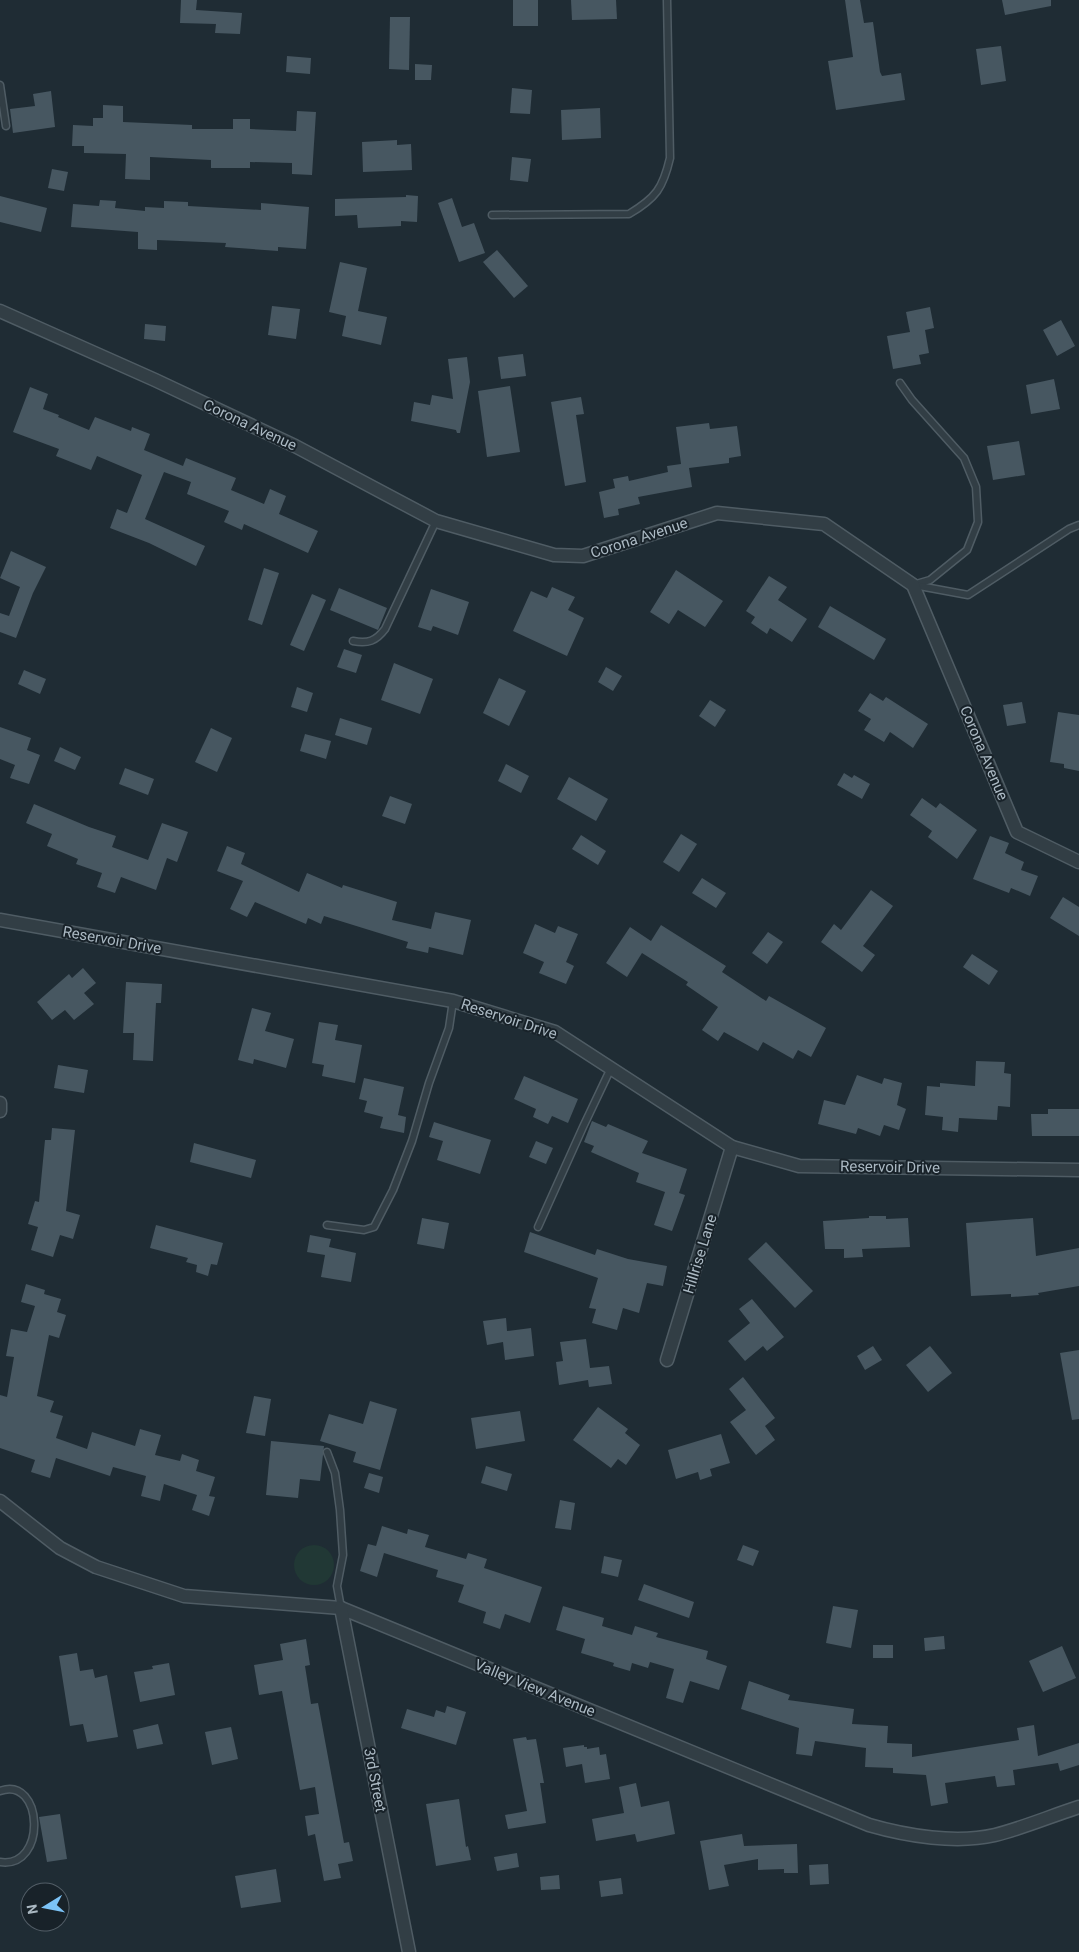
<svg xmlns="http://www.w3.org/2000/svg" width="1079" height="1952" viewBox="0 0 1079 1952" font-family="Roboto,sans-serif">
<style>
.green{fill:#213835}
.building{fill:#475761}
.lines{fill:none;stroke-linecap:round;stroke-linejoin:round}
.lane-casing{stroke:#4f5c64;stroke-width:9}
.street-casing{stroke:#4f5c64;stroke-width:15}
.lane{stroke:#323e45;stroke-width:6}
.street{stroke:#323e45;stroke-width:12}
.labels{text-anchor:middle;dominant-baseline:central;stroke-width:4;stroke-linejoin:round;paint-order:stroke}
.street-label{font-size:15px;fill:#abb9c3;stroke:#182229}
</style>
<rect width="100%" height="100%" fill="#1f2c34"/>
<circle class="green" cx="314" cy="1565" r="20"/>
<g class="building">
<polygon points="181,0 197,0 196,10 242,13 240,34 215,33 216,24 180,23"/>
<rect x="513" y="0" width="25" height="26"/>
<polygon points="571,0 616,0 617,19 572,20"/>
<polygon points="845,0 860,0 864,23 873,22 880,72 882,76 901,73 905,100 836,110 828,61 853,57"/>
<polygon points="1002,0 1051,0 1051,6 1005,15"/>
<polygon points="390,17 410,17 409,70 389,69"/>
<polygon points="1001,46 1006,81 981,85 976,49"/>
<polygon points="287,56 311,58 310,74 286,72"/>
<polygon points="415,64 432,65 431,80 415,80"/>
<polygon points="512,88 532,90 530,114 510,113"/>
<polygon points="51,91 55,127 13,133 10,109 35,106 33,94"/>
<polygon points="103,105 123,106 123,122 192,125 192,129 233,129 233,119 250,119 250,129 296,131 297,111 316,112 312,175 292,174 292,163 250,162 250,168 211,168 211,160 150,157 150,180 125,179 126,154 84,153 84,146 72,146 73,125 93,126 93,118 103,118"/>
<polygon points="600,108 601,138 562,140 561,110"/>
<polygon points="397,140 397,145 411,144 412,170 363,172 362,142"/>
<polygon points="512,157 531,159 528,182 510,180"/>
<polygon points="52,169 68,172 64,191 48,188"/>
<polygon points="406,195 418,196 417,222 401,221 401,226 358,228 357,215 335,216 335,199 406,197"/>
<polygon points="0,196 47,208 41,232 0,222"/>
<polygon points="452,198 462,227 474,223 485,253 459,262 438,203"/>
<polygon points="100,200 116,201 115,208 145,211 145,207 164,208 164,201 188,202 188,206 261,210 261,203 309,207 306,249 278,247 278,251 225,247 226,243 157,240 157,250 138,249 138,232 71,227 73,204 99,206"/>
<polygon points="497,250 528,286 514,298 483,262"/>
<polygon points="340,262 367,268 358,311 387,317 381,345 342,336 346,316 329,312"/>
<polygon points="272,306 300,309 296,339 268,335"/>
<polygon points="930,307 934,328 925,330 929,353 919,355 921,364 893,369 887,336 910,332 906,312"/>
<polygon points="1061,320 1075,346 1057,356 1043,330"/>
<polygon points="145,324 166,326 165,341 144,339"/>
<polygon points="523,354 526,376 501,379 498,357"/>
<polygon points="467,357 470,382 460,433 457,433 456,430 411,421 414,402 430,405 432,395 453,399 448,359"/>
<polygon points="1054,379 1060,409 1031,414 1026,385"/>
<polygon points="510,386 520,452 487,457 478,391"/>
<polygon points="30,387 48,394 43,409 59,415 58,417 89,430 95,417 131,431 132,427 150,434 144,450 183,466 186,458 236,478 231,490 264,504 270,489 286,496 279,514 318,531 308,553 244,524 242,530 224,522 229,511 187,494 191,482 164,472 145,519 205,546 196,566 149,543 110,528 117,509 127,513 142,475 97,456 91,470 56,456 59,449 13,432"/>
<polygon points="581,397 584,414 576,415 586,482 565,486 551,402"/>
<polygon points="709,423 710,429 737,426 741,456 729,458 729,463 689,468 692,487 638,497 640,504 618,509 619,515 604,518 599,492 615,488 613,479 628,476 629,481 668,472 667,466 681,464 676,427"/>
<polygon points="1019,441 1025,475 993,480 987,446"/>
<polygon points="11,551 46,567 33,593 16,638 0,632 0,613 9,616 20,587 0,578"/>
<polygon points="264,568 279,573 262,625 248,620"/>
<polygon points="676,570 723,601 705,627 678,610 669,624 650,612"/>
<polygon points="769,576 787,587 778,600 807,619 792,642 770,628 767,634 751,623 755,617 746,611"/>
<polygon points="552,587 575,597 568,610 584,618 567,656 513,631 531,591 547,598"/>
<polygon points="339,588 387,608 378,630 330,610"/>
<polygon points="431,589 469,602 458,635 433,626 431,631 418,627"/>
<polygon points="312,594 326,600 304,651 290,645"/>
<polygon points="830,606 886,639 874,660 818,627"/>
<polygon points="344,649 362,655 356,673 337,667"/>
<polygon points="394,663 433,679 420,714 381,700"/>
<polygon points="606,667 622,676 613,691 598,682"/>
<polygon points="24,670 46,679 40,694 18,684"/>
<polygon points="499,678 526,691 509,726 483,713"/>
<polygon points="297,687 313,693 307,712 291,707"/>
<polygon points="870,693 883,701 886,697 928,724 913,748 890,732 884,742 864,730 871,719 858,711"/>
<polygon points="710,700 726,710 715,727 699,716"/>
<polygon points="1022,702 1026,723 1007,726 1003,705"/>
<polygon points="1058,712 1079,715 1079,771 1064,768 1064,764 1050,762"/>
<polygon points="340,718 372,728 367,745 335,735"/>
<polygon points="0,727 31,738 27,750 40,755 29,784 10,778 15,765 0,759"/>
<polygon points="211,728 232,738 217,772 195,762"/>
<polygon points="305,734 331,741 326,759 300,751"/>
<polygon points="60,747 81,757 75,770 54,761"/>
<polygon points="506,764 529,776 521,793 498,781"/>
<polygon points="125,768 154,779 148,795 119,784"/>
<polygon points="844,773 852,778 854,775 870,784 862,799 837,785"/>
<polygon points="569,777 608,799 596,821 557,799"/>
<polygon points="390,796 412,804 405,824 382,816"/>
<polygon points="922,798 936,808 940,803 977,830 957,859 928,837 932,831 910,815"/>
<polygon points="34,804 89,827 116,836 112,847 148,860 162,823 188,832 177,862 167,858 156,890 121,877 115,893 97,887 102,873 76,864 78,859 47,846 52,834 26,823"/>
<polygon points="681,834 697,844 679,872 663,862"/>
<polygon points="581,835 606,851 598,865 572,849"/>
<polygon points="990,836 1009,843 1005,853 1024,862 1021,870 1038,876 1030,896 1011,888 1009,893 973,879"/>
<polygon points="227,846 245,853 241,864 299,892 307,873 342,888 343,885 397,902 392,920 431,929 435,912 471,920 463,955 429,947 428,953 406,948 408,942 324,916 321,924 308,918 306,924 255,902 247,917 230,909 243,881 217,871"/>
<polygon points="702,878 726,893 716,908 692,893"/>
<polygon points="871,890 893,906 863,946 875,955 862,972 821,942 834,924 841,930"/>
<polygon points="1063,897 1079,907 1079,936 1050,918"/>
<polygon points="535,924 555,933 558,926 578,934 566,962 574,966 566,984 539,973 544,962 523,953"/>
<polygon points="661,925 726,966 722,972 766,1001 769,996 826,1028 811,1057 798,1050 793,1059 763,1042 758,1051 724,1032 718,1041 702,1030 718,1007 686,985 688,982 642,953 627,977 606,963 630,927 651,941"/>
<polygon points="768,932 783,942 767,964 752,953"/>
<polygon points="972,954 998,971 989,985 963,967"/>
<polygon points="83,968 96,983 84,993 94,1004 74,1020 65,1010 52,1020 37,1002 69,974 72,978"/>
<polygon points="126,982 162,984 161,1003 156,1003 153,1061 133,1060 134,1033 123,1033"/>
<polygon points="252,1008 271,1013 265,1031 294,1039 286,1068 254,1059 253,1064 238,1060"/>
<polygon points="319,1022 338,1025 335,1040 362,1045 355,1083 322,1076 324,1065 312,1063"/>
<polygon points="976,1061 1005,1062 1004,1073 1011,1074 1010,1107 998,1106 997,1120 959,1118 958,1132 942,1130 943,1117 925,1115 927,1086 940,1087 940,1083 975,1086"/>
<polygon points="58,1065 88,1070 84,1093 54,1088"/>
<polygon points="857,1075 882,1084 884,1078 902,1083 897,1105 906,1109 899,1130 884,1125 880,1136 858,1128 856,1134 818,1124 824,1100 845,1105"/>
<polygon points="524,1076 578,1099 568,1123 552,1116 548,1124 533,1117 536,1109 514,1099"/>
<polygon points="364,1078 404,1087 398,1115 406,1117 404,1133 380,1128 383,1117 364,1112 367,1101 359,1099"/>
<polygon points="1048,1109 1079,1109 1079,1136 1032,1136 1031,1114 1048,1114"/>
<polygon points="592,1121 606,1127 608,1124 648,1141 642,1153 687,1169 679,1193 685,1195 672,1231 654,1225 665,1192 636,1182 639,1173 591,1152 594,1146 584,1142"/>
<polygon points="434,1122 491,1140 480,1174 437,1160 443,1141 429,1137"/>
<polygon points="52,1128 75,1130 66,1211 80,1215 73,1239 60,1235 53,1257 31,1250 38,1227 28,1224 35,1201 39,1202 45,1140 51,1140"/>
<polygon points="536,1141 553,1148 546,1164 529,1157"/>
<polygon points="194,1143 256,1160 251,1178 190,1162"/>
<polygon points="869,1216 886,1216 886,1219 908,1218 910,1247 862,1249 863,1257 844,1258 844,1249 825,1249 823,1221 869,1218"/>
<polygon points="422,1218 449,1223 444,1249 417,1244"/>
<polygon points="1033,1218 1036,1256 1079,1248 1079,1286 1038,1293 1039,1295 1011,1297 1011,1294 971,1296 966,1223"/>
<polygon points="156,1225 223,1243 217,1265 211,1264 208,1276 196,1272 197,1265 186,1262 188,1258 150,1248"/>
<polygon points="530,1232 595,1255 597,1249 628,1259 667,1266 663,1286 647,1283 639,1313 623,1308 617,1330 592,1323 596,1309 589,1308 598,1278 524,1252"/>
<polygon points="310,1235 331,1239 329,1247 356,1253 351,1282 321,1277 325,1255 307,1252"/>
<polygon points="766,1242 813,1291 795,1308 748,1259"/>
<polygon points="26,1284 45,1290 44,1294 61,1299 57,1312 66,1315 59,1338 49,1335 37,1396 54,1401 50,1412 63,1416 56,1438 87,1449 92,1432 135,1446 140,1429 161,1435 155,1455 180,1461 182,1454 199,1460 196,1471 215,1477 209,1496 215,1497 209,1516 192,1510 197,1495 164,1484 160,1501 141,1496 146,1476 113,1467 110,1476 56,1458 50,1478 31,1472 35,1460 0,1448 0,1395 7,1397 14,1357 6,1356 11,1329 27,1332 35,1306 21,1302"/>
<polygon points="752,1299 784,1337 767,1351 763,1346 745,1361 728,1341 750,1323 739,1309"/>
<polygon points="506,1318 507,1331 531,1328 534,1356 505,1360 503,1342 487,1345 483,1321"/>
<polygon points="586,1339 590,1368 609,1366 612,1384 589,1387 588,1380 559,1385 556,1362 563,1361 560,1342"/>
<polygon points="873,1346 882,1360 865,1370 857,1356"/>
<polygon points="930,1346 952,1373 928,1392 906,1365"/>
<polygon points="1079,1350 1079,1419 1072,1420 1060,1353"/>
<polygon points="743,1377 775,1418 765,1426 775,1440 756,1455 730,1422 746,1410 729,1389"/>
<polygon points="254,1396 271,1399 265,1436 246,1433"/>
<polygon points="370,1401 397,1409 380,1470 353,1462 356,1452 320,1441 329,1414 363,1424"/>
<polygon points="598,1407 628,1429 625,1433 640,1445 626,1465 618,1459 611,1468 573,1440"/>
<polygon points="520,1411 525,1441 476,1449 471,1418"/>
<polygon points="721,1434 730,1463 710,1469 712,1476 700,1480 698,1472 676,1479 668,1450"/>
<polygon points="271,1441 324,1446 320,1481 300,1479 298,1498 266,1495"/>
<polygon points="486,1466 512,1474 507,1491 481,1483"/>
<polygon points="369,1473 383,1477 379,1493 364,1488"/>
<polygon points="560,1500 575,1503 571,1530 555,1528"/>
<polygon points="382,1526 407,1534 408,1529 429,1535 425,1547 466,1559 468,1553 487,1559 484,1568 542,1587 530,1623 505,1614 500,1629 483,1623 486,1612 458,1602 464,1585 436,1577 438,1570 384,1553 377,1577 360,1571 368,1544 376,1546"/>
<polygon points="743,1545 759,1551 753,1566 737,1560"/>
<polygon points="604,1556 622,1560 618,1577 601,1573"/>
<polygon points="644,1584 694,1602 689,1618 638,1600"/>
<polygon points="563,1606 604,1618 602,1626 632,1635 635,1626 658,1633 656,1637 708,1651 706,1659 727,1666 719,1690 690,1681 683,1703 666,1698 674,1669 650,1662 648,1668 632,1663 630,1671 613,1666 614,1663 581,1653 585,1639 556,1630"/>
<polygon points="833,1606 858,1610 851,1648 826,1643"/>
<polygon points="944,1636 945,1649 925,1651 924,1638"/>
<polygon points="306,1639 310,1665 305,1666 311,1704 318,1703 344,1843 349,1842 353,1861 338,1864 341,1878 324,1881 315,1834 308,1836 305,1816 319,1814 315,1787 300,1790 282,1691 259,1695 254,1665 283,1660 280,1644"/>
<rect x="873" y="1645" width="20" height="13"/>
<polygon points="1062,1646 1076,1678 1043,1692 1029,1661"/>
<polygon points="77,1653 80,1671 93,1669 95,1678 107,1675 118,1737 87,1742 83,1724 70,1726 59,1656"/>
<polygon points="169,1663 175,1695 140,1702 134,1672 153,1669 152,1666"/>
<polygon points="749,1681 790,1695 788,1700 854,1709 852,1724 888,1726 887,1743 912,1744 912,1757 1019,1740 1017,1728 1034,1725 1038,1756 1079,1743 1079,1765 1060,1771 1058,1763 1013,1770 1015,1785 997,1787 995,1776 945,1783 948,1803 931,1806 926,1775 893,1773 893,1768 865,1767 866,1748 815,1741 812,1756 796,1754 799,1728 741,1709"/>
<polygon points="447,1706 466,1712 456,1745 401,1728 407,1709 434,1717 436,1710 445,1713"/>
<polygon points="158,1724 163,1744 137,1749 133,1730"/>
<polygon points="231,1727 238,1759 212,1765 205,1732"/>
<polygon points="526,1737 527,1740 536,1739 544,1783 540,1783 546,1823 508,1829 505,1815 527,1811 513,1739"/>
<polygon points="584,1745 584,1747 587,1747 587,1749 599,1747 600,1755 606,1754 610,1779 585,1783 582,1764 566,1767 563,1748"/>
<polygon points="636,1783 641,1807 669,1801 675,1834 637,1842 635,1834 596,1841 592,1819 624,1813 619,1787"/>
<polygon points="459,1799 466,1847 468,1846 471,1860 436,1866 426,1804"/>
<polygon points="60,1814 67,1859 47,1862 39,1817"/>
<polygon points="742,1834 744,1846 797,1844 798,1873 784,1873 784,1869 758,1870 758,1859 724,1865 729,1886 709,1890 700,1841"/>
<polygon points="517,1853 519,1867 497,1871 494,1857"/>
<polygon points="828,1864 829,1884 810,1885 809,1865"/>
<polygon points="276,1869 281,1902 241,1908 235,1876"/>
<polygon points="559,1875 560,1889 541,1890 540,1877"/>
<polygon points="621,1878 623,1894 601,1897 599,1881"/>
</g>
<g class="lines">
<g class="lane-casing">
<g id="lane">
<polyline points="0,85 6,126"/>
<path d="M492 215 629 214C656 198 663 188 670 158L667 0"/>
<polyline points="900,383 912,400 964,458 976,487 978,522 967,550 930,580 913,585"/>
<polyline points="914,585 968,595 1069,529 1079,525"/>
<path d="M353 641C368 644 376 641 385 629L436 521"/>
<polyline points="327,1225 364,1230 374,1227 393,1190 412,1141 429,1083 449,1028 453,1001"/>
<polyline points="538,1227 583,1127 611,1068"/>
<polyline points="327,1452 335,1473 340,1510 343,1555 337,1586 341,1608"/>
<path d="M0 1791C43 1775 48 1869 0 1862"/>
</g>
</g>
<g class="street-casing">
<g id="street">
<polyline points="0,311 155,380 295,446 436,521 554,555 583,556 717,513 824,524 913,585 1017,832 1079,862"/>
<polyline points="0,920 453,1001 555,1032 732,1147 799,1166 1079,1170"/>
<polyline points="0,1103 0,1111"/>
<polyline points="667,1360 732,1147"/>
<path d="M0 1501 60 1548 96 1567 184 1596 341 1608 869 1825C907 1836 956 1844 995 1835 1023 1828 1051 1816 1079 1807"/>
<polyline points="341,1608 409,1952"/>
</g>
</g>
<use href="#lane" class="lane"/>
<use href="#street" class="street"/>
</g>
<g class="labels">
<g class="street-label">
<text transform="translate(250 425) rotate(25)">Corona Avenue</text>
<text transform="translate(639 538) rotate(-18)">Corona Avenue</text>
<text transform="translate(984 753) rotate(67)">Corona Avenue</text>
<text transform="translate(112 940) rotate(10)">Reservoir Drive</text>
<text transform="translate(509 1019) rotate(18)">Reservoir Drive</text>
<text transform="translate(890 1167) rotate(1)">Reservoir Drive</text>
<text transform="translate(700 1254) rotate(-73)">Hillrise Lane</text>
<text transform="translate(535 1688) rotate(22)">Valley View Avenue</text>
<text transform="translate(375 1780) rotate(79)">3rd Street</text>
</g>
</g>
<g transform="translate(45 1907) rotate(260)"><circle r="24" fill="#182229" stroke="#535e67"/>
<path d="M0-4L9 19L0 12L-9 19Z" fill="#7cc3f7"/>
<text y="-8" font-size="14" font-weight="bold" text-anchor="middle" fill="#abb9c3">N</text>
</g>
</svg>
